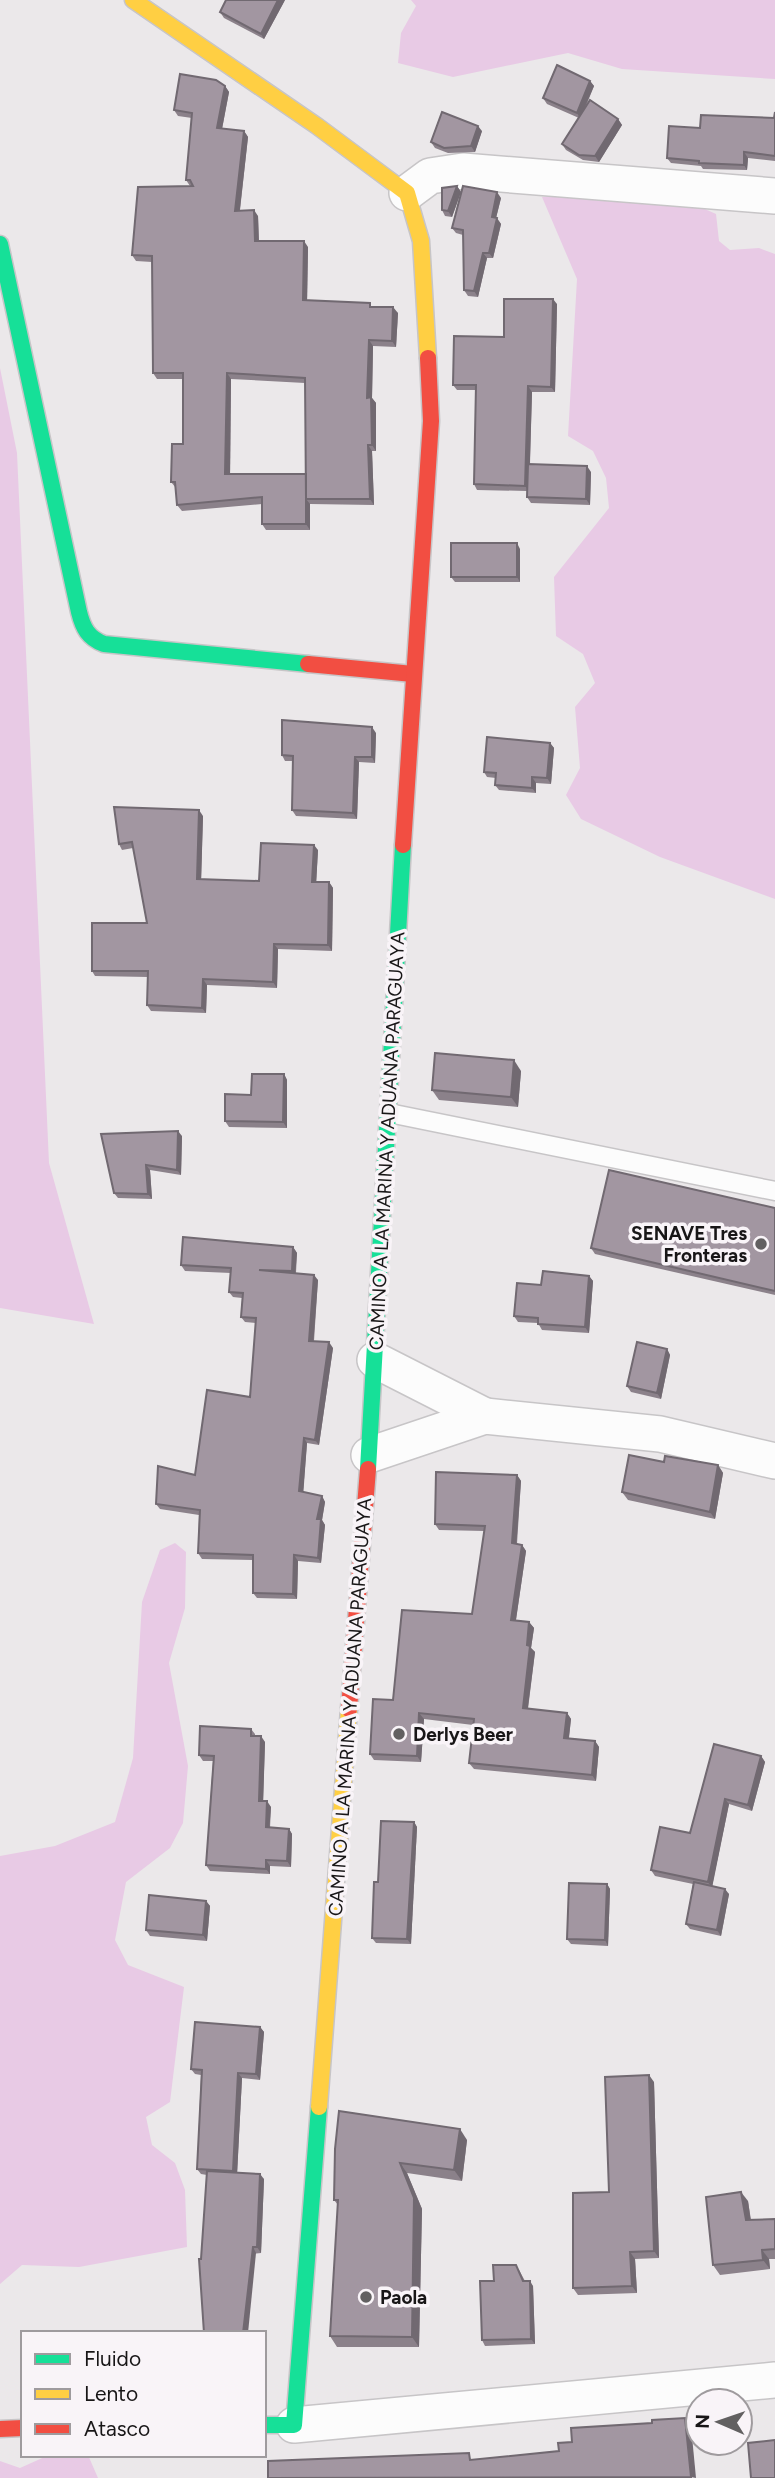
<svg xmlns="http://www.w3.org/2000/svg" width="775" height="2478" viewBox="0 0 775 2478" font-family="Figtree,sans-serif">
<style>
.green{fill:#e8cae5}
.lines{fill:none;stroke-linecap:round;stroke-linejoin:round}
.lane-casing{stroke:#c7c5c7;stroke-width:21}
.street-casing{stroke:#c7c5c7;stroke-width:38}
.fast-casing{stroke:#c7c5c7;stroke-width:19}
.slow-casing{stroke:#c7c5c7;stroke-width:19}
.jam-casing{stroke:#c7c5c7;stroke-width:19}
.lane{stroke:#fcfcfc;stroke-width:18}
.street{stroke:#fcfcfc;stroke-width:35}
.fast{stroke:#16e098;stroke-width:16}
.slow{stroke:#ffcf43;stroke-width:16}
.jam{stroke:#f24e42;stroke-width:16}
.wall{fill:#8b818a;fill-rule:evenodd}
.shaded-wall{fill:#716971}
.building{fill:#a296a1;stroke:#716971;stroke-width:2}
.poi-dot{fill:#626061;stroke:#f9f4f8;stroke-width:2.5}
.labels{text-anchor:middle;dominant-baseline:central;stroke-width:7;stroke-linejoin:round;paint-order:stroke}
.street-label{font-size:19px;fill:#181617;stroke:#f9f4f8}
.poi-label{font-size:19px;font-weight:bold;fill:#181617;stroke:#f9f4f8;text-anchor:start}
</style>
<rect width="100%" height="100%" fill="#ebe8ea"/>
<g class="green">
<polygon points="411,0 775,0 775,79 622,69 568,53 453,77 398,63 401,33 416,6"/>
<polygon points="588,192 689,202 716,214 719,241 730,250 759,248 775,254 775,899 660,857 581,819 566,795 580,768 575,707 595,683 583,654 556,636 554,577 609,508 606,478 593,451 568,436 577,279 542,197"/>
<polygon points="0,368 17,453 49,1163 94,1324 0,1308"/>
<polygon points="175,1543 186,1552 185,1608 169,1663 188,1766 183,1823 170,1848 126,1882 115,1940 128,1965 184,1987 170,2102 146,2117 152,2145 175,2163 185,2190 187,2247 79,2267 22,2265 0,2284 0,1856 55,1846 115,1822 133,1758 142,1602 160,1550"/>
<polygon points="49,2455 88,2455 98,2478 0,2478 0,2461 20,2468"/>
</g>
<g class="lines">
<g class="lane-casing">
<polyline id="lane" points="389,1113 775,1191"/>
</g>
<g class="street-casing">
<g id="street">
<polyline points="407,193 430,176 463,171 775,196"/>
<polyline points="375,1360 485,1416"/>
<polyline points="369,1455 485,1416 660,1434 775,1461"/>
<polyline points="294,2425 775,2380"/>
</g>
</g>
<g class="fast-casing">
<g id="fast">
<path d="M0 244 79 612C83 628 88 638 104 644L308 664"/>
<polyline points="368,1469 403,845"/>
<polyline points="264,2425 294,2425 319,2107"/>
</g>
</g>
<g class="slow-casing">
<g id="slow">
<polyline points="133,0 317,126 407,193 421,241 428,358"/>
<polyline points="319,2107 349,1709"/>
</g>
</g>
<g class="jam-casing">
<g id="jam">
<polyline points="308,664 413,674"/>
<polyline points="403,845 431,421 428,358"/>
<polyline points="349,1709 368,1469"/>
<polyline points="0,2429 23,2428"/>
</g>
</g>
<use href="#lane" class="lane"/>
<use href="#street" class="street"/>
<use href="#fast" class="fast"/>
<use href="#slow" class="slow"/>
<use href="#jam" class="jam"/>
</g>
<g class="wall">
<polygon points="285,0 264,39 224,18 220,12"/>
<polygon points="590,81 594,86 584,111 618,119 622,125 599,162 583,160 566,150 562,144 579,118 547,104 543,98"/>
<path d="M225 86 229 92 222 129 244 131 248 137 240 210 258 216 259 241 308 247 307 301 373 307 398 313 396 347 373 346 372 398 376 403V451H372L374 505 310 504V530H266L262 524V504L182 511 177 505 176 488 171 482 183 444V379H157L153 373 152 262 136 261 132 255 193 186H190L186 180 192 118 178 116 174 110ZM231 379 305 383 306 474H230Z"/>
<polygon points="775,112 775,161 748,158 747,170 703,169 701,166 671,163 667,158 700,128 774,118"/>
<polygon points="482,131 475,152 448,153 435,148 431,142"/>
<polygon points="457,186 461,192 452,217 445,216 442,210"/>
<polygon points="501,198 496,218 501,224 493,258 487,258 478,297 468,296 464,290 463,235 456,233 452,228"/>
<polygon points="557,304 555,392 532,392 530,464 591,472 590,505 531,503 527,497 527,491 477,490 474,484 476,390 457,390 453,385 504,337"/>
<polygon points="520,549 520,582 455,582 451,577"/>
<polygon points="376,733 375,763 359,762 357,819 296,816 292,810 293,761 285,761 282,755"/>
<polygon points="550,743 554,748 551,784 536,783 536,793 499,790 495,785 496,778 487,777 484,772"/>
<polygon points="203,816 201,879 259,881 318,850 316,882 329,882 333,888 332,951 278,949 277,988 207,985 206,1013 151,1011 147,1005 148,977 95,976 92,971 147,923 133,848 122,850 119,844"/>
<polygon points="521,1071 518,1107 439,1100 432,1090"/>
<polygon points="284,1074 287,1080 287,1128 229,1127 225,1121 251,1095"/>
<polygon points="101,1134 182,1136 181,1175 150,1170 152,1199 118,1198 114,1193"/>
<polygon points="775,1208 775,1295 595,1254 591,1248"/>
<polygon points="293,1247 297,1253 296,1273 318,1280 314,1341 333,1348 319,1445 307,1443 303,1492 322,1496 325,1502 322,1520 325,1525 321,1563 298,1561 297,1599 257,1598 253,1593 253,1560 202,1559 198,1553 199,1515 160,1509 156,1504 195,1475 250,1397 256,1323 245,1322 241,1317 242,1298 233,1297 229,1292 231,1273 185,1271 181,1265"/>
<polygon points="589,1276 593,1281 589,1333 542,1330 538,1323 518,1322 514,1316 541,1285"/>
<polygon points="667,1349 670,1355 661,1399 631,1392 627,1386"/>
<polygon points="664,1462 718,1465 723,1473 715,1519 628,1500 622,1492"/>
<polygon points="517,1475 521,1481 517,1544 522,1545 526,1551 516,1620 529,1622 534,1628 531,1648 535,1652 528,1709 567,1713 571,1719 569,1738 595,1741 599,1747 596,1781 474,1769 469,1763 473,1725 424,1719 421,1762 374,1760 370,1754 393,1700 472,1614 484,1531 439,1530 435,1524"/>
<polygon points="251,1729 255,1734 255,1736 265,1742 263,1801 271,1807 270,1828 289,1829 292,1834 291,1867 270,1866 270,1874 210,1871 206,1865 213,1761 203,1761 199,1755"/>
<polygon points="761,1756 765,1762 752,1811 729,1804 712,1886 729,1894 721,1936 690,1929 686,1924 693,1884 655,1876 651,1870 690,1833"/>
<polygon points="414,1822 417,1827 411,1944 376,1943 372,1938 378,1882"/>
<polygon points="607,1884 610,1889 608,1946 571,1944 567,1939"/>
<polygon points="206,1901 210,1906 207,1941 150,1936 146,1930"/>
<polygon points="260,2027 264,2032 260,2080 242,2078 237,2173 264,2179 261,2253 201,2259 207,2175 201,2174 197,2169 201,2075 195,2074 191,2069"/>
<polygon points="654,2082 659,2258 635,2259 637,2293 578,2295 573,2288 609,2192"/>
<polygon points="339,2111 467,2140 462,2181 407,2173 422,2209 419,2347 337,2347 330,2336 338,2205 334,2200"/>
<polygon points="748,2201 751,2220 775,2219 775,2259 769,2259 770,2269 720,2275 713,2265"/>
<polygon points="519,2270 525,2281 533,2286 535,2344 485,2346 482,2340 494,2281"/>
</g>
<g class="shaded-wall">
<polygon points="278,0 285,0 264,39 261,34"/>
<polygon points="590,81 594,86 580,118 577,113"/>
<polygon points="225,86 229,92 221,134 217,128"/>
<polygon points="618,119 622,125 599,162 595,156"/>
<polygon points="478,126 482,131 475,152 471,146"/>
<polygon points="244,131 248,137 239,217 235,211"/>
<polygon points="744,152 748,158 747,170 744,165"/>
<polygon points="457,186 461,192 452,217 448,211"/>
<polygon points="497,192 501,198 495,222 492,217"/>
<polygon points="254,210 258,216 259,247 255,241"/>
<polygon points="497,218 501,224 493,258 489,253"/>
<polygon points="304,241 308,247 307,306 303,300"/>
<polygon points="483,253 487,258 478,297 474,291"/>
<polygon points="553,299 557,304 555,392 551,387"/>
<polygon points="393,307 398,313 396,347 392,341"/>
<polygon points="369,340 373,346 372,398 376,403 376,451 372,445 367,398"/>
<polygon points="227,373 231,379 230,480 225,474"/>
<polygon points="528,386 532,392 529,491 525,486"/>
<polygon points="368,445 372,451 374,505 370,499"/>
<polygon points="587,466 591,472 590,505 586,499"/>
<polygon points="306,474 306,499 310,504 310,530 306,524"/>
<polygon points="517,543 520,549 520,582 517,577"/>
<polygon points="372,727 376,733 375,763 372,757"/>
<polygon points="550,743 554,748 551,784 547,778"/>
<polygon points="355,757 359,762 357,819 353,813"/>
<polygon points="532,777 536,783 536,793 532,788"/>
<polygon points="199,810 203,816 201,885 197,879"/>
<polygon points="314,845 318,850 316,887 312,882"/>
<polygon points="329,882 333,888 332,951 328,945"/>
<polygon points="274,944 278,949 277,988 273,982"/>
<polygon points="203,979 207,985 206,1013 202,1008"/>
<polygon points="514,1060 521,1071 518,1107 511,1097"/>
<polygon points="284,1074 287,1080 287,1128 283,1122"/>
<polygon points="178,1131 182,1136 181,1175 177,1170"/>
<polygon points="146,1165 150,1170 152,1199 148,1194"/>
<polygon points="293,1247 297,1253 295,1277 292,1271"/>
<polygon points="314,1275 318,1280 313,1347 309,1341"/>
<polygon points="589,1276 593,1281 589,1333 585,1327"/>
<polygon points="329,1342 333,1348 319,1445 315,1440"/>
<polygon points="667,1349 670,1355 661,1399 657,1393"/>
<polygon points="304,1438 307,1443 303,1497 299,1491"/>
<polygon points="718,1465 723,1473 715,1519 710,1512"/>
<polygon points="517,1475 521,1481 516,1549 512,1543"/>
<polygon points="322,1496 325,1502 322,1520 325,1525 321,1563 318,1558 317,1519"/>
<polygon points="522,1545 526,1551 515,1626 511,1620"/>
<polygon points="294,1555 298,1561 297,1599 293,1594"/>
<polygon points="529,1622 534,1628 531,1648 535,1652 527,1714 523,1708"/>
<polygon points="419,1713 424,1719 421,1762 417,1756"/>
<polygon points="567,1713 571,1719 568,1744 564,1738"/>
<polygon points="261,1736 265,1742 263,1806 259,1801"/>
<polygon points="595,1741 599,1747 596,1781 592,1775"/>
<polygon points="761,1756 765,1762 752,1811 748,1805"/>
<polygon points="725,1799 729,1804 712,1888 708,1882"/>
<polygon points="267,1801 271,1807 269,1833 266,1827"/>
<polygon points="414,1822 417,1827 411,1944 407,1939"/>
<polygon points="289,1829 292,1834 291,1867 287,1861"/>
<polygon points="266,1860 270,1866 270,1874 266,1869"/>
<polygon points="607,1884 610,1889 608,1946 605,1940"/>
<polygon points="725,1889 729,1894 721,1936 717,1930"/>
<polygon points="206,1901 210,1906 207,1941 203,1935"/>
<polygon points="260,2027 264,2032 260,2080 256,2074"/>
<polygon points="238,2073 242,2078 237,2176 233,2171"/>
<polygon points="649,2075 654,2082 659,2258 654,2251"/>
<polygon points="460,2129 467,2140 462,2181 454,2170"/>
<polygon points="400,2163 407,2173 422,2209 419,2347 412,2337"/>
<polygon points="260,2174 264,2179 261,2253 257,2247"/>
<polygon points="741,2192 748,2201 752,2230 746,2220"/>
<polygon points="253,2247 256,2253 248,2333 243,2333"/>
<polygon points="762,2250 769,2259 770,2269 763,2260"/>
<polygon points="630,2252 635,2259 637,2293 632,2286"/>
<polygon points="530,2281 533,2286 535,2344 531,2339"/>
<polygon points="685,2418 691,2426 696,2478 691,2477"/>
</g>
<g class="building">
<polygon points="226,0 278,0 261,34 220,12"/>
<polygon points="557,65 590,81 577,113 543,98"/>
<polygon points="180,74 216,80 225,86 217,128 244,131 235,211 254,210 255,241 304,241 303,300 370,303 370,307 393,307 392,341 369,340 367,398 371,397 372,445 368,445 370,499 306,499 305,378 227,373 225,474 306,474 306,524 262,524 262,497 177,505 175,482 171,482 172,444 183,444 183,373 153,373 152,256 132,255 138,187 193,186 190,180 186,180 192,113 174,110"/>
<polygon points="590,100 618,119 595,156 579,155 562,144"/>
<polygon points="442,112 478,126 471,146 444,148 431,142"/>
<polygon points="775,112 775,156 744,152 744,165 699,163 699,161 667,158 669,126 700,128 701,115 774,118"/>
<polygon points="457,186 448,211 442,210 442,188"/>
<polygon points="463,186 497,192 492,217 497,218 489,253 483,253 474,291 464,290 463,230 452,228"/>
<polygon points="504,299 553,299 551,387 528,386 525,486 474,484 476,385 453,385 454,336 504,337"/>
<polygon points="528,464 587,466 586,499 527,497"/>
<rect x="451" y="543" width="66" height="34"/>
<polygon points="282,720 372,727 372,757 355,757 353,813 292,810 293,756 282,755"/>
<polygon points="487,737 550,743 547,778 532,777 532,788 495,785 496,773 484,772"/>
<polygon points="114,807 199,810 197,879 259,881 261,843 314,845 312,882 329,882 328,945 274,944 273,982 203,979 202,1008 147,1005 148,971 92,971 92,923 147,923 132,842 119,844"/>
<polygon points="435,1053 514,1060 511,1097 432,1090"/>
<polygon points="252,1074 284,1074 283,1122 225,1121 225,1094 251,1095"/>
<polygon points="178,1131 177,1170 146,1165 148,1194 114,1193 101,1134"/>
<polygon points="609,1170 775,1208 775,1291 591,1248"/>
<polygon points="183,1237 293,1247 292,1271 259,1270 314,1275 309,1341 329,1342 315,1440 304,1438 299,1491 322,1496 317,1519 321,1519 318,1558 294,1555 293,1594 253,1593 253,1555 198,1553 200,1510 156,1504 158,1466 195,1475 207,1390 250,1397 256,1318 241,1317 243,1293 229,1292 231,1268 181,1265"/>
<polygon points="543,1271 589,1276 585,1327 538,1324 538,1318 514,1316 517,1283 541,1285"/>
<polygon points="637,1342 667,1349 657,1393 627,1386"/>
<polygon points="629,1455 664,1462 665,1456 718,1465 710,1512 622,1492"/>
<polygon points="436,1472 517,1475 512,1543 522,1545 511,1620 529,1622 527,1645 530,1646 523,1708 567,1713 564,1738 595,1741 592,1775 469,1763 474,1719 419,1713 417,1756 370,1754 373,1699 393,1700 402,1610 472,1614 485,1526 435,1524"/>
<polygon points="200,1726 251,1729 251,1736 261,1736 259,1801 267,1801 266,1827 289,1829 287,1861 266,1860 266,1869 206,1865 214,1756 199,1755"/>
<polygon points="714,1744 761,1756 748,1805 725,1799 708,1882 651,1870 660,1827 690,1833"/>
<polygon points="381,1821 414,1822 407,1939 372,1938 374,1882 378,1882"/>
<polygon points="694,1882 725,1889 717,1930 686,1924"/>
<polygon points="569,1883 607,1884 605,1940 567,1939"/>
<polygon points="149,1895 206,1901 203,1935 146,1930"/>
<polygon points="195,2022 260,2027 256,2074 238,2073 233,2171 197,2169 202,2070 191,2069"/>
<polygon points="649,2075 654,2251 630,2252 632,2286 573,2288 573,2193 609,2192 605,2077"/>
<polygon points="339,2111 460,2129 454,2170 400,2163 414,2198 412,2337 330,2336 338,2200 334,2200 335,2149"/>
<polygon points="207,2171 260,2174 257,2247 253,2247 243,2333 204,2333 199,2259 201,2259"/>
<polygon points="741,2192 746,2220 775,2219 775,2249 762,2250 763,2260 713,2265 706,2197"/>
<polygon points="493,2265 516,2265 523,2281 530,2281 531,2339 482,2340 480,2281 494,2281"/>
<polygon points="685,2418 691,2477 268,2478 268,2461 469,2453 470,2460 559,2451 558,2443 572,2442 571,2428 652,2423 652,2420"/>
<polygon points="775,2440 775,2478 751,2478 748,2443"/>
</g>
<g class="poi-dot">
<circle cx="761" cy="1244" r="7"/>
<circle cx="399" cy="1734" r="7"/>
<circle cx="366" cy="2297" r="7"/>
</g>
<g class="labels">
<g class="street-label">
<text transform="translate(387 1141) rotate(-87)">CAMINO A LA MARINA Y ADUANA PARAGUAYA</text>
<text transform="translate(350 1707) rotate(-86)">CAMINO A LA MARINA Y ADUANA PARAGUAYA</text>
</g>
<g class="poi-label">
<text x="747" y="1233" text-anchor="end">SENAVE Tres<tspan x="747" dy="22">Fronteras</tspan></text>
<text x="413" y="1734">Derlys Beer</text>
<text x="380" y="2297">Paola</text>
</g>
</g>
<rect x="21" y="2331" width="245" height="126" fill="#f9f4f8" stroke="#9f9b9e" stroke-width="2"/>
<rect x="35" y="2354" width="35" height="10" fill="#16e098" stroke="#9f9b9e" stroke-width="2"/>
<text x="84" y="2366" font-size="21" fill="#181617">Fluido</text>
<rect x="35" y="2389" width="35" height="10" fill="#ffcf43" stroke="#9f9b9e" stroke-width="2"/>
<text x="84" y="2401" font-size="21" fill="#181617">Lento</text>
<rect x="35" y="2424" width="35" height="10" fill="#f24e42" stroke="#9f9b9e" stroke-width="2"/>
<text x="84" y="2436" font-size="21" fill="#181617">Atasco</text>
<g transform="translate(719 2422) rotate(272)"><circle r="33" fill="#f9f4f8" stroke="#9f9b9e" stroke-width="2"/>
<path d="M0-5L12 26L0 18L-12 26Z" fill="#626061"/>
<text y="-10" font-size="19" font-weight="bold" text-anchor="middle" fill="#181617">N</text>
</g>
</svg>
